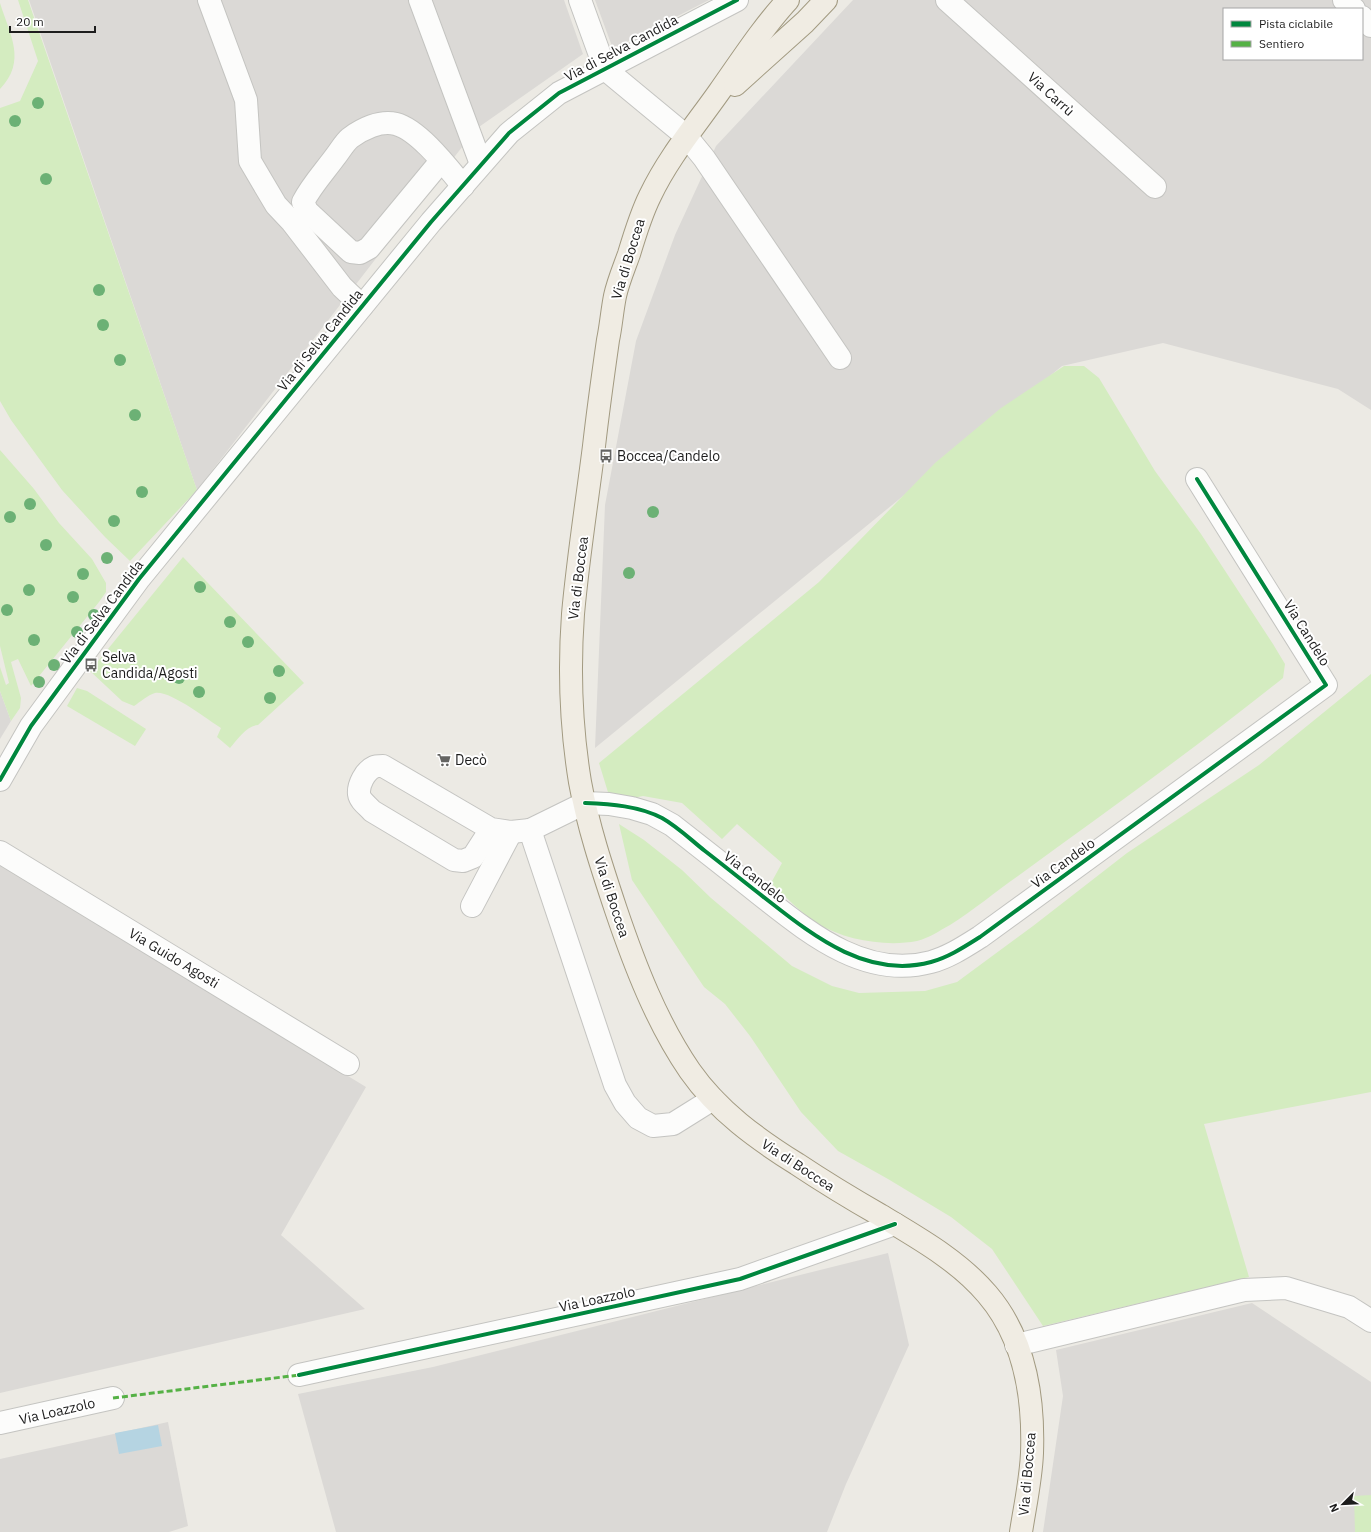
<svg xmlns="http://www.w3.org/2000/svg" width="1371" height="1532" viewBox="0 0 1371 1532" font-family="'IBM Plex Sans',sans-serif">
<style>
.residential{fill:#dbd9d6;fill-rule:evenodd}
.grass{fill:#d4ecc0}
.water{fill:#b5d4e2}
.lines{fill:none;stroke-linecap:round;stroke-linejoin:round}
.minor-casing{stroke:#c4c4c1;stroke-width:24}
.major-casing{stroke:#a29a81;stroke-width:24}
.minor{stroke:#fcfcfb;stroke-width:22}
.major{stroke:#f0ece3;stroke-width:22}
.quiet{stroke:#55b145;stroke-width:3;stroke-dasharray:6 3;stroke-linecap:butt}
.cycleway-casing{stroke:#fff;stroke-width:6}
.cycleway{stroke:#00873e;stroke-width:4}
.tree{fill:#6cb175}
.labels{text-anchor:middle;dominant-baseline:central;stroke-width:4;stroke-linejoin:round;paint-order:stroke}
.street-label{font-size:14px;fill:#1d1d1d;stroke:#fff}
.poi-label{font-size:14px;fill:#1d1d1d;stroke:#fff;text-anchor:start}
</style>
<rect width="100%" height="100%" fill="#eceae4"/>
<g class="residential">
<polygon points="29,0 564,0 583,54 476,129 197,490"/>
<polygon points="595,0 709,0 613,49"/>
<path d="M853 0H1371V410L1338 389 1163 343 1062 366 595 748 605 505 636 341 675 235 716 146ZM1224 9H1362V59H1224Z"/>
<polygon points="0,691 11,721 0,739"/>
<polygon points="0,864 366,1087 281,1235 365,1309 0,1393"/>
<polygon points="888,1253 909,1345 846,1484 827,1532 336,1532 298,1394 433,1367"/>
<polygon points="1252,1303 1371,1382 1371,1532 1043,1532 1063,1396 1056,1350"/>
<polygon points="168,1422 188,1526 169,1532 0,1532 0,1459"/>
</g>
<g class="grass">
<polygon points="18,0 28,0 197,490 130,561 105,537 62,490 11,420 0,401 0,108 20,101 38,61"/>
<path d="M0 3C10 35 27 61 0 89Z"/>
<path d="M1064 366H1084L1099 378 1155 471 1201 534 1273 644 1285 664 1283 678C1197 747 1107 811 1018 876 995 892 974 910 950 925 939 931 929 938 917 941 886 947 845 940 818 924 801 913 786 897 771 883L782 863 737 824 722 839 682 803 643 796 611 802 599 763 819 582 935 463 1001 408Z"/>
<polygon points="0,450 34,489 59,523 92,559 106,583 106,592 99,602 31,686 18,659 11,662 21,698 20,708 11,721 0,691 0,667 6,685 9,683 0,646"/>
<path d="M183 557 304 683 258 725C247 725 237 740 230 748L217 737 221 728C208 720 170 690 155 693 148 695 140 702 134 706L122 701 90 671Z"/>
<polygon points="1371,674 1371,1092 1204,1124 1249,1277 1043,1326 992,1249 951,1217 888,1179 838,1151 801,1112 750,1036 725,1004 704,987 632,880 619,824 644,840 682,870 711,898 792,966 832,986 859,993 925,991 957,982 1033,926 1127,853 1259,765"/>
<polygon points="77,688 87,691 146,729 135,746 67,706"/>
<polygon points="1371,1495 1371,1532 1355,1532 1354,1496"/>
</g>
<polygon class="water" points="158,1425 162,1446 119,1454 115,1433"/>
<g class="lines">
<g class="minor-casing">
<g id="minor">
<polyline points="209,0 246,100 250,161 276,205 292,222 342,287 362,306"/>
<polyline points="420,0 481,164"/>
<polyline points="580,0 605,69"/>
<polyline points="947,0 1155,187"/>
<polyline points="1344,0 1354,9"/>
<polyline points="1362,17 1371,26"/>
<polyline points="605,69 686,136 704,158 840,358"/>
<path d="M441 161 369 248 360 253 351 252 307 211 303 202C311 186 324 172 335 157 340 151 344 143 350 138 362 129 380 120 396 124 419 130 448 168 463 186"/>
<polyline points="0,780 31,726 139,579 431,222 509,133 559,93 737,0"/>
<path d="M491 829 473 857 463 861 454 860 372 811C368 806 360 801 359 794 358 785 365 771 374 767 376 766 380 766 383 766L491 829 511 832 530 830 585 803 609 804 632 808 652 814 672 825C704 850 736 875 767 900 814 937 868 979 931 962 949 957 964 947 980 937L1326 685 1197 479"/>
<polyline points="530,830 615,1085 625,1103 638,1118 653,1126 673,1124 713,1099"/>
<polyline points="0,852 348,1064"/>
<polyline points="472,906 511,832"/>
<polyline points="1016,1345 1244,1290 1286,1288 1349,1307 1371,1321"/>
<polyline points="299,1375 740,1279 895,1224"/>
<polyline points="0,1423 113,1398"/>
</g>
</g>
<g class="major-casing">
<g id="major">
<path d="M788 0C762 28 741 61 719 92 695 126 668 158 650 196 641 214 635 234 629 254 624 268 618 282 615 296 612 311 611 326 608 340 603 375 598 411 594 446 587 502 578 558 573 614 569 669 571 727 580 782 588 826 602 868 616 910 635 966 657 1023 690 1071 718 1111 757 1139 797 1164 824 1182 852 1199 880 1215 918 1238 958 1260 987 1294 1024 1337 1034 1397 1032 1453 1031 1479 1025 1506 1021 1532"/>
<polyline points="735,85 805,22 826,0"/>
</g>
</g>
<use href="#minor" class="minor"/>
<use href="#major" class="major"/>
<polyline class="quiet" points="113,1398 299,1375"/>
<g class="cycleway-casing">
<g id="cycleway">
<polyline points="0,780 31,726 139,579 431,222 509,133 559,93 737,0"/>
<path d="M585 803C611 804 639 806 662 818 678 827 691 840 705 851 727 868 748 885 770 902 816 938 869 979 931 962 949 957 964 947 980 937L1326 685 1197 479"/>
<polyline points="299,1375 740,1279 895,1224"/>
</g>
</g>
<use href="#cycleway" class="cycleway"/>
</g>
<g class="tree">
<circle cx="38" cy="103" r="6"/>
<circle cx="15" cy="121" r="6"/>
<circle cx="46" cy="179" r="6"/>
<circle cx="99" cy="290" r="6"/>
<circle cx="103" cy="325" r="6"/>
<circle cx="120" cy="360" r="6"/>
<circle cx="135" cy="415" r="6"/>
<circle cx="142" cy="492" r="6"/>
<circle cx="30" cy="504" r="6"/>
<circle cx="653" cy="512" r="6"/>
<circle cx="10" cy="517" r="6"/>
<circle cx="114" cy="521" r="6"/>
<circle cx="46" cy="545" r="6"/>
<circle cx="107" cy="558" r="6"/>
<circle cx="629" cy="573" r="6"/>
<circle cx="83" cy="574" r="6"/>
<circle cx="200" cy="587" r="6"/>
<circle cx="29" cy="590" r="6"/>
<circle cx="73" cy="597" r="6"/>
<circle cx="7" cy="610" r="6"/>
<circle cx="94" cy="615" r="6"/>
<circle cx="230" cy="622" r="6"/>
<circle cx="77" cy="632" r="6"/>
<circle cx="34" cy="640" r="6"/>
<circle cx="248" cy="642" r="6"/>
<circle cx="54" cy="665" r="6"/>
<circle cx="279" cy="671" r="6"/>
<circle cx="179" cy="678" r="6"/>
<circle cx="39" cy="682" r="6"/>
<circle cx="199" cy="692" r="6"/>
<circle cx="270" cy="698" r="6"/>
</g>
<defs>
<g id="bus-bare" transform="scale(1.08)"><path d="M-5-6H5V4H4V6H2V4H-2V6H-4V4H-5ZM-3.5-4V0h7V-4ZM-3.5 1.2v1.5H-2V1.2ZM2 1.2v1.5H3.5V1.2Z" fill="#656563" stroke="#fff" stroke-width="2.5" paint-order="stroke"/></g>
<g id="supermarket-bare" transform="scale(1.08)"><path d="M-6-5.5h2.5l.6 2H6L4.5 2H-2.5L-4.4-4H-6ZM-1.5 3.2a1.3 1.3 0 1 0 .1 0ZM3 3.2a1.3 1.3 0 1 0 .1 0Z" fill="#656563" stroke="#fff" stroke-width="2.5" paint-order="stroke"/></g>
</defs>
<g fill-rule="evenodd">
<use href="#bus-bare" x="606" y="456"/>
<use href="#bus-bare" x="91" y="665"/>
<use href="#supermarket-bare" x="444" y="760"/>
</g>
<g class="labels">
<g class="street-label">
<text transform="translate(621 48) rotate(-28)">Via di Selva Candida</text>
<text transform="translate(1051 94) rotate(42)">Via Carrù</text>
<text transform="translate(628 259) rotate(-73)">Via di Boccea</text>
<text transform="translate(320 340) rotate(-51)">Via di Selva Candida</text>
<text transform="translate(578 578) rotate(-83)">Via di Boccea</text>
<text transform="translate(102 612) rotate(-53)">Via di Selva Candida</text>
<text transform="translate(1307 633) rotate(58)">Via Candelo</text>
<text transform="translate(1063 863) rotate(-36)">Via Candelo</text>
<text transform="translate(755 877) rotate(38)">Via Candelo</text>
<text transform="translate(612 897) rotate(72)">Via di Boccea</text>
<text transform="translate(174 958) rotate(31)">Via Guido Agosti</text>
<text transform="translate(798 1165) rotate(33)">Via di Boccea</text>
<text transform="translate(597 1299) rotate(-12)">Via Loazzolo</text>
<text transform="translate(57 1411) rotate(-13)">Via Loazzolo</text>
<text transform="translate(1027 1474) rotate(-85)">Via di Boccea</text>
</g>
<g class="poi-label">
<text x="617" y="456">Boccea/Candelo</text>
<text x="102" y="657">Selva<tspan x="102" dy="16">Candida/Agosti</tspan></text>
<text x="455" y="760">Decò</text>
</g>
</g>
<rect x="1223" y="8" width="140" height="52" fill="#ffffff" stroke="#a5a5a5"/>
<rect x="1231" y="21" width="20" height="6" fill="#00873e" stroke="#a5a5a5"/>
<text x="1259" y="28" font-size="12" fill="#1d1d1d">Pista ciclabile</text>
<rect x="1231" y="41" width="20" height="6" fill="#55b145" stroke="#a5a5a5"/>
<text x="1259" y="48" font-size="12" fill="#1d1d1d">Sentiero</text>
<g transform="translate(1343 1504) rotate(246)" stroke="#ffffff" stroke-width="3" paint-order="stroke">
<path d="M0-3L7 15L0 10L-7 15Z" fill="#1d1d1d"/>
<text y="-6" font-size="11" font-weight="bold" text-anchor="middle" fill="#1d1d1d">N</text>
</g>
<path d="M10 26v6h85v-6" fill="none" stroke="#1d1d1d" stroke-width="2"/>
<text x="16" y="26" font-size="12" fill="#1d1d1d" stroke="#ffffff" stroke-width="3" paint-order="stroke">20 m</text>
</svg>
